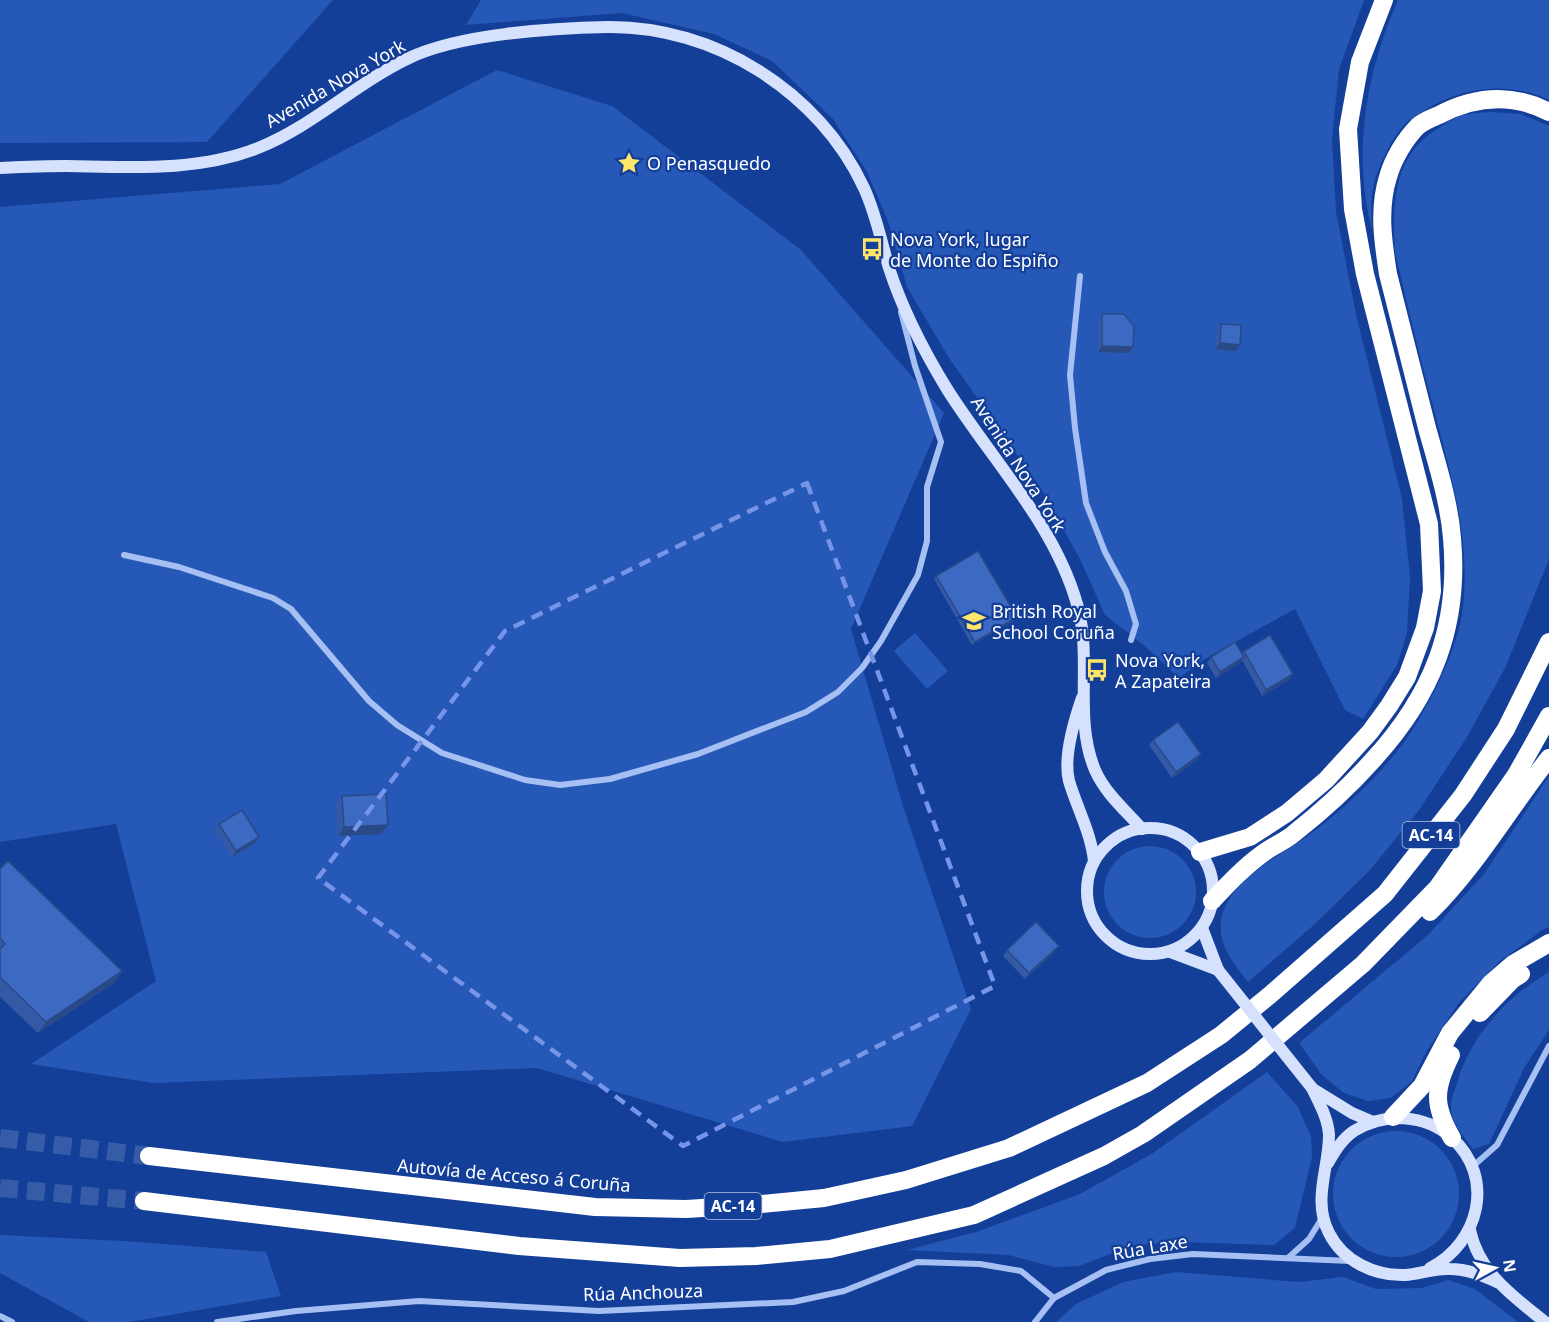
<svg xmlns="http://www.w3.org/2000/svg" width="1549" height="1322" viewBox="0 0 1549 1322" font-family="'Noto Sans',sans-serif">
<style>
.green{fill:#2658b7}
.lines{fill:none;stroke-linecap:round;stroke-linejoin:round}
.highway-tunnel{stroke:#365ca8;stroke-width:18;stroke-dasharray:18 9;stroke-linecap:butt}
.street{stroke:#a7c0f3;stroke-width:6}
.secondary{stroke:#d6e2fd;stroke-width:12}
.highway{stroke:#fff;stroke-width:18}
.secondary-bridge{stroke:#d6e2fd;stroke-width:12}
.wall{fill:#345aa6}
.shaded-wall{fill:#2a4a87}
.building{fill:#3c69c1;stroke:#2a4a87;stroke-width:1.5}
.marked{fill:none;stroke:#7795e8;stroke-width:4.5;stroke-dasharray:12 8;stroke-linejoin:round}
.labels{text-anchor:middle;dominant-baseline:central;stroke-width:4.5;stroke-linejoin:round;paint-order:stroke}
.shield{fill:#133f99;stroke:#b8c5e0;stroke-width:1.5}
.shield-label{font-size:16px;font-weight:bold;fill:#fff}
.street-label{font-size:18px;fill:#fff;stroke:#133f99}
.poi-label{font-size:18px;fill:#fff;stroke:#133f99;text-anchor:start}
</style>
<rect width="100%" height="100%" fill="#133f99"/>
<g class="green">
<polygon points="0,0 333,0 207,142 0,143"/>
<polygon points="481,0 1364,0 1339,69 1332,139 1336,212 1357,319 1402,499 1410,577 1407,633 1397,665 1363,719 1345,710 1295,609 1201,661 1179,678 1146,647 1105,615 1080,559 1040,487 949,358 907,287 888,221 867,172 833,119 772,61 714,34 622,13 466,25"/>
<path d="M1398 0H1549V100C1509 81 1463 86 1425 110 1419 114 1411 118 1406 123 1394 135 1384 155 1378 171 1370 190 1371 210 1372 230 1352 153 1366 73 1398 0Z"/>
<polygon points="497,70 612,106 801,250 944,413 851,629 904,809 971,1009 912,1126 783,1142 537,1068 153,1083 31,1064 156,981 116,824 0,842 0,207 280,184"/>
<path d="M1490 112 1521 114 1549 126V558L1547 564 1506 666 1467 737 1419 810 1370 870 1316 923 1248 982C1234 964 1218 945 1221 921 1226 883 1277 857 1306 837 1320 827 1335 815 1348 803 1376 778 1405 746 1423 712 1440 682 1459 642 1463 607 1471 538 1450 472 1433 406 1419 355 1407 303 1395 252 1392 202 1393 153 1442 126 1448 122 1455 117 1462 115 1471 113 1481 113 1490 112Z"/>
<polygon points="915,633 948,671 927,689 894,651"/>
<polygon points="1549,776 1549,927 1542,930 1499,962 1458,1004 1426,1052 1412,1081 1391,1098 1368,1101 1344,1093 1322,1075 1299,1043 1428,935 1484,874"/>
<circle cx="1150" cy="892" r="46"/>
<path d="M1549 972V1030L1524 1068 1489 1144 1473 1149C1464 1136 1450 1122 1451 1105 1451 1099 1454 1092 1456 1087 1469 1037 1505 998 1549 972Z"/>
<polygon points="1267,1072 1298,1107 1311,1137 1312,1157 1295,1228 1274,1245 1181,1242 1133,1245 1079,1266 1054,1267 1008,1255 907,1250 976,1232 1080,1194 1153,1153"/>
<circle cx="1396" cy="1194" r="63"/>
<polygon points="0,1235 124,1241 266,1252 281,1296 129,1322 89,1322 0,1273"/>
<polygon points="1176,1272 1299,1282 1343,1277 1376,1289 1422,1288 1448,1280 1475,1289 1518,1322 1056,1322 1076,1304 1123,1282"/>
</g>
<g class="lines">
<g class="highway-tunnel">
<polyline points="0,1138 149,1156"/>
<polyline points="0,1188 144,1201"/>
</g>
<g class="street">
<polyline points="1080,276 1070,375 1075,428 1086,503 1105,552 1126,591 1136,624 1131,640"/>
<polyline points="124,555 179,567 273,598 291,609 369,701 397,725 442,753 525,780 560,785 610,779 698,754 806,712 838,692 862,668 881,641 918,575 927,541 927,487 941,442 915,366 901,312"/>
<polyline points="1472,1167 1497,1145 1549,1046"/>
<polyline points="1288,1258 1309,1239 1322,1218"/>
<polyline points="0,1316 12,1322"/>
<polyline points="217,1322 296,1311 419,1301 599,1311 793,1302 844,1291 917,1262 980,1264 1021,1271 1054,1298"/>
<polyline points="1035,1322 1054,1298 1106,1270 1150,1259 1193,1254 1350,1261"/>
</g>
<g class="secondary">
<path d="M0 168C22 167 45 166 67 166 131 167 197 172 258 148 313 126 356 83 409 58 459 34 552 28 608 27 714 26 819 91 864 188 876 214 881 241 889 268 902 308 925 353 947 389 991 459 1054 523 1077 604 1093 657 1073 718 1095 770 1105 793 1125 810 1142 829"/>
<path d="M1082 698C1074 721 1063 757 1069 781 1077 808 1091 833 1094 861"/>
<circle cx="1150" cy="891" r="63"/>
<polyline points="1202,928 1218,970"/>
<polyline points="1170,952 1218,970"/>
<path d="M1312 1088C1319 1103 1328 1118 1329 1135 1329 1169 1312 1200 1329 1233 1343 1261 1374 1276 1405 1275 1420 1274 1434 1268 1450 1269 1467 1269 1482 1275 1497 1282"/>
<polyline points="1313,1089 1352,1113 1373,1122"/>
<path d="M1328 1163C1335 1151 1342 1139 1354 1131 1384 1112 1425 1114 1452 1138 1496 1178 1479 1243 1430 1268"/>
<path d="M1470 1230C1479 1273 1513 1296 1545 1322"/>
</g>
<g class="highway">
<polyline points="1200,852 1250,837 1287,813 1326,780 1370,732 1389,706 1407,677 1425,628 1432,591 1429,524 1365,274 1353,209 1348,129 1360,62 1384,0"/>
<path d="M1212 901C1228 884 1243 868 1262 854 1271 847 1283 842 1292 835 1320 813 1348 788 1372 761 1432 696 1460 627 1452 538 1449 501 1437 464 1427 428 1414 376 1401 325 1388 274 1383 242 1378 209 1388 177 1393 159 1405 139 1418 126 1424 121 1432 118 1439 115 1475 96 1512 93 1549 112"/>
<path d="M1430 912C1478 864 1508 810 1549 758"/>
<polyline points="1480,1013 1513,979 1521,974"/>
<path d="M1451 1055C1434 1089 1433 1105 1452 1138"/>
<polyline points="1393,1117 1422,1086 1450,1033 1491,983 1513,964 1549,943"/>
<polyline points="149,1156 595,1207 686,1209 751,1205 824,1198 906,1180 1009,1148 1147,1083 1221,1035 1270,995 1385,894 1463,795 1506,729 1549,642"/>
<polyline points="144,1201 519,1246 680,1258 756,1256 830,1249 974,1215 1104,1156 1143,1134 1250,1060 1363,964 1438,887 1516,775 1549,716"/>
</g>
<polyline class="secondary-bridge" points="1218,970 1312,1088"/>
</g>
<g class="wall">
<polygon points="1102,314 1133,347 1129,353 1098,352 1098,320"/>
<polygon points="1221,324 1236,351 1215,349 1217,330"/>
<polygon points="936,576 1015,620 972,645 934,579"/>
<polygon points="1244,651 1289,680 1262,696 1242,660 1240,663 1216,678 1207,663 1211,657 1242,653"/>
<polygon points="1153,740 1201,754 1197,760 1172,778 1149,745"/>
<polygon points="342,796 388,825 381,834 338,836 336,805"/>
<polygon points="219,824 255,843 232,857 214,830"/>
<polygon points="0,869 122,971 114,983 38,1033 0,997"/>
<polygon points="1007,950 1055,952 1025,979 1003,956"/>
</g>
<g class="shaded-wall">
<polygon points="1220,343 1240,345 1236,351 1215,349"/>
<polygon points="1102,346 1133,347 1129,353 1098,352"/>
<polygon points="1017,617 1015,620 972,645 975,642"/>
<polygon points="1244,657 1240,663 1216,678 1220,672"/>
<polygon points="1293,674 1289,680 1262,696 1266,690"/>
<polygon points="1201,754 1197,760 1172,778 1176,772"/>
<polygon points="388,825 381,834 338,836 344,827"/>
<polygon points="259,837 255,843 232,857 236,851"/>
<polygon points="1059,946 1055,952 1025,979 1029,973"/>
<polygon points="122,971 114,983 38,1033 46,1022"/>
</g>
<g class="building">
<polygon points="1102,314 1124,314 1134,326 1133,347 1102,346"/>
<polygon points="1221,324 1241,325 1240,345 1220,343"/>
<polygon points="978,551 1017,617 975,642 936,576"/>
<polygon points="1270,635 1293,674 1266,690 1244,651"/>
<polygon points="1235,642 1244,657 1220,672 1211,657"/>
<polygon points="1178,722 1201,754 1176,772 1153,740"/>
<polygon points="386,794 388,825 344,827 342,796"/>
<polygon points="242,810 259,837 236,851 219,824"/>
<polygon points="8,861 122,971 46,1022 0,977 0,949 5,944 0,938 0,869"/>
<polygon points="1036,922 1059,946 1029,973 1007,950"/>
</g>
<path class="marked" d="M807 483 995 986 683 1146 318 878 505 631Z"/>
<defs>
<g id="sight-bare" transform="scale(1.8)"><path d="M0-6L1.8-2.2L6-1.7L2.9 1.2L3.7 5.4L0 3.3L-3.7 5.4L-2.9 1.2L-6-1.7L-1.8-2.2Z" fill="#ffe569" stroke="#133f99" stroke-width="2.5" paint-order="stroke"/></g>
<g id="bus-bare" transform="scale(1.8)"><path d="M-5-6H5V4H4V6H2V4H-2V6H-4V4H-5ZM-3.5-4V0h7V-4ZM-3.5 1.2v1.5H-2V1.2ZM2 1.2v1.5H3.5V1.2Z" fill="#ffe569" stroke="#133f99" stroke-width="2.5" paint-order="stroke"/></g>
<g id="school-bare" transform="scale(1.8)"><path d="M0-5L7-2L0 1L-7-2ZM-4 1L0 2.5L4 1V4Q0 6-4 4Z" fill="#ffe569" stroke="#133f99" stroke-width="2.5" paint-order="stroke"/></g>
</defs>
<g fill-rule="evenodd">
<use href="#sight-bare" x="629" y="163"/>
<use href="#bus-bare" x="872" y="249"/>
<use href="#school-bare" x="974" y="621"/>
<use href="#bus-bare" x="1097" y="670"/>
</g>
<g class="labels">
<g class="shield">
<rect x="1402.5" y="822" width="57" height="26" rx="4.5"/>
<rect x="704.5" y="1193" width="57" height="26" rx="4.5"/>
</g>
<g class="shield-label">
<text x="1431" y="835">AC-14</text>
<text x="733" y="1206">AC-14</text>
</g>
<g class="street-label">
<text transform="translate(335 83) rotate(-30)">Avenida Nova York</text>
<text transform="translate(1019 464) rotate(57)">Avenida Nova York</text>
<text transform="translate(514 1175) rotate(5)">Autovía de Acceso á Coruña</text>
<text transform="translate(1150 1247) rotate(-10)">Rúa Laxe</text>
<text transform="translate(643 1292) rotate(-2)">Rúa Anchouza</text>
</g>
<g class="poi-label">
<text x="647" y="163">O Penasquedo</text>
<text x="890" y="239">Nova York, lugar<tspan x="890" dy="21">de Monte do Espiño</tspan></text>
<text x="992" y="611">British Royal<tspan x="992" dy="21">School Coruña</tspan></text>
<text x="1115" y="660">Nova York,<tspan x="1115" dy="21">A Zapateira</tspan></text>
</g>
</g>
<g transform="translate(1495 1268) rotate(82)" stroke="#133f99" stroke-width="4.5" paint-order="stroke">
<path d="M0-4.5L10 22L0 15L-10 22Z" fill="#ffffff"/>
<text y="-9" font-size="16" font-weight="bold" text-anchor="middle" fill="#ffffff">N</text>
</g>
</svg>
